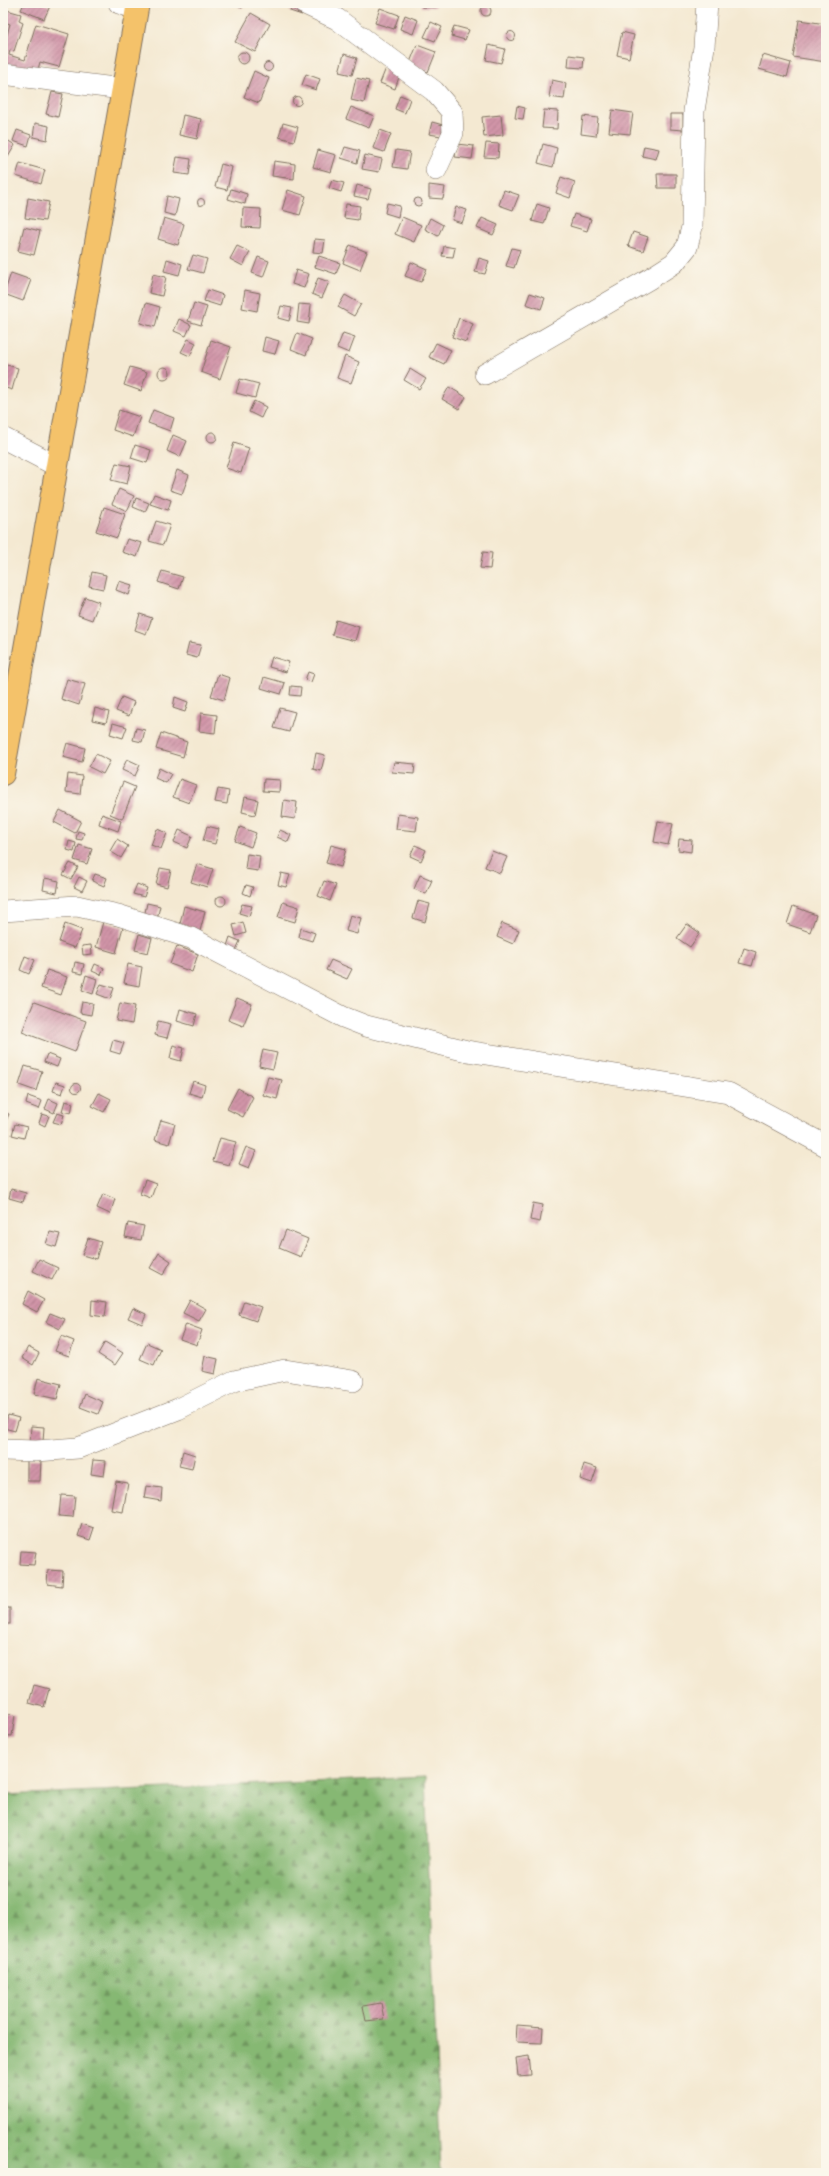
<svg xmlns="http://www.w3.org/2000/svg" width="829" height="2176" viewBox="0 0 829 2176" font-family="Mynerve,sans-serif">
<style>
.forest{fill:url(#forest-firs);stroke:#607148}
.building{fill:url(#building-hatch)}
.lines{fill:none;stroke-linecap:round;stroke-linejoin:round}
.street-casing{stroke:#7c6d5d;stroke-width:22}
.primary-casing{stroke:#7c6d5d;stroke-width:24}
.street{stroke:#fff;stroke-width:21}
.primary{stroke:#f4c26a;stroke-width:22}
</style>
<defs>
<pattern id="forest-firs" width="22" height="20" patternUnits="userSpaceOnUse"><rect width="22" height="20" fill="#86b873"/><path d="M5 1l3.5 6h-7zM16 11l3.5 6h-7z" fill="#6f965e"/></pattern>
<pattern id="building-hatch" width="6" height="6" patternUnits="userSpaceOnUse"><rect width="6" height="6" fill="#d194a8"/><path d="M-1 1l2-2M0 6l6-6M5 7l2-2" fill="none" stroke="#ab7988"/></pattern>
</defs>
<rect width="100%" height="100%" fill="#fbf7ec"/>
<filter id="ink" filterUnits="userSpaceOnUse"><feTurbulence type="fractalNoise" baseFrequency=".025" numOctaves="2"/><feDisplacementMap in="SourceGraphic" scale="8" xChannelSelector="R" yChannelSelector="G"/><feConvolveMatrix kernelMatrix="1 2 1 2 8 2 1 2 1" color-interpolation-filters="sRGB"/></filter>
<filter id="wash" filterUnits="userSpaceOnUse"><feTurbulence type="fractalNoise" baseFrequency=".012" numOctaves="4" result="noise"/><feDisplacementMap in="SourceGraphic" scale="16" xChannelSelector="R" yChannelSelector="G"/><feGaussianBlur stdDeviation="0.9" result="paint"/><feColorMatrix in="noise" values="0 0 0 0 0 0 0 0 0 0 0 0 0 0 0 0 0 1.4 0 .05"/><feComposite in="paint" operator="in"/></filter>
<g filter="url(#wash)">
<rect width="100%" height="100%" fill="#f4e9d2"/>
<polygon class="forest" points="425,1777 441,2173 3,2173 3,1795"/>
<g id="blocks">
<g class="building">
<polygon points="24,3 43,3 50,6 44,19 21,10"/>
<polygon points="233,3 244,3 242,8"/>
<rect x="422" y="3" width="13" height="4"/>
<polygon points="292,4 305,9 302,15 290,11"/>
<circle cx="486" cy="11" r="5"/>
<polygon points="380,8 399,15 394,29 375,23"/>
<polygon points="3,9 21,14 19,21 23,23 14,51 10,50 9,55 25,60 36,24 69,34 59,67 40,62 36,77 3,67 3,49 10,24 3,21"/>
<polygon points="251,13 270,24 255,52 235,42"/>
<polygon points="405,15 418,20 413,34 400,29"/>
<polygon points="799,20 826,24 826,62 793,57"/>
<polygon points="431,22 442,27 435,41 424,37"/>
<polygon points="454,26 469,30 465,40 451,36"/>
<circle cx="511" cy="36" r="4.5"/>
<polygon points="622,32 634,35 629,58 617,55"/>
<polygon points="417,45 436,52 428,72 409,65"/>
<polygon points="489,45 505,49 501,63 486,60"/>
<circle cx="243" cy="58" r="6"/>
<polygon points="344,54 357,58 352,75 339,72"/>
<polygon points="569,55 584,57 583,68 568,67"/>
<polygon points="763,55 791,63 787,77 759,69"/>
<circle cx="268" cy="67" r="4.5"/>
<polygon points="386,68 400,74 395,89 380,83"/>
<polygon points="254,71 269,78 259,103 244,97"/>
<polygon points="306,74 320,79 316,90 302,85"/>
<polygon points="356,78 369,81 364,103 351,100"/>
<polygon points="552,80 566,83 564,99 549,97"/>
<polygon points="52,92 63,94 58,117 46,114"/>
<polygon points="400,95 410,99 405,113 395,109"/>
<circle cx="297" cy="101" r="4.5"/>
<polygon points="517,106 525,108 523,119 515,118"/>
<polygon points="351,107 374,116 369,128 346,119"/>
<polygon points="544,110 558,111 557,129 542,128"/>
<polygon points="612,110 633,113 630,134 609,132"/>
<polygon points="670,114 683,114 683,130 670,129"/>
<polygon points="183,115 201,119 197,139 179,135"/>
<polygon points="501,115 503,135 484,137 482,117"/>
<polygon points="583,116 598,118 596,136 581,134"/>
<polygon points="432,122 443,125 441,136 429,134"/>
<polygon points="35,123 49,126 47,140 33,137"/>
<polygon points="283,123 298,127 294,141 279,137"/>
<polygon points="17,130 31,135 28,146 13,141"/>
<polygon points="380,130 391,134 384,152 373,148"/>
<polygon points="7,140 15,145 8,157 3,154 3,146"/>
<polygon points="486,143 499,144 498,158 484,157"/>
<polygon points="457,144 474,146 472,159 455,157"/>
<polygon points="543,144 557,148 553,167 538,163"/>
<polygon points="644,146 659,149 656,159 642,156"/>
<polygon points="345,147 360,151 357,163 341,158"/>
<polygon points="318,150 336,155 331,172 313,167"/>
<polygon points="396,150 410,152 407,169 393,167"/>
<polygon points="365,155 382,159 379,172 362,169"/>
<polygon points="177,157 191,159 189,175 174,173"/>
<polygon points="274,161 295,164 294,179 272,176"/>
<polygon points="20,163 45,170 41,184 16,176"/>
<polygon points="221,164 232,167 227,190 215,187"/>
<polygon points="657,174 676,174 676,188 658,188"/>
<polygon points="561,177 575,182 570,198 556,193"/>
<polygon points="332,180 344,183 341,192 329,188"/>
<polygon points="357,185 371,189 368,199 354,196"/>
<polygon points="429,185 445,187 443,199 429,198"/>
<polygon points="231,189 247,194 245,204 228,199"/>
<polygon points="288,190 306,196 300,215 282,210"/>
<polygon points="504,190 519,195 513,210 499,205"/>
<polygon points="167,196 179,199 175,216 164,213"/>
<circle cx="418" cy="202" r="4"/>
<polygon points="28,198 49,202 45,221 25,218"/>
<circle cx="201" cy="202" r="3.5"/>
<polygon points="387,203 400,206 398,217 385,213"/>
<polygon points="346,204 360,206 358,220 344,218"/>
<polygon points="537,204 549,208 544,224 532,221"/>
<polygon points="456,207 467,210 462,223 452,220"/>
<polygon points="243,208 261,209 260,228 242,227"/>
<polygon points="574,214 591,219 587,231 570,226"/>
<polygon points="402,217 421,225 414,242 395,234"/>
<polygon points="164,218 184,224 178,245 158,239"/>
<polygon points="430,218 443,225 438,236 425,229"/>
<polygon points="482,218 498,225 493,235 477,228"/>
<polygon points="24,227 40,231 34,255 18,251"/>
<polygon points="633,232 648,237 643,251 628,246"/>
<polygon points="315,239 325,240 323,253 313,252"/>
<polygon points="350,245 367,252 360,270 343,263"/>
<polygon points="237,246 250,252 243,266 230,259"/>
<polygon points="444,246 455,248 453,257 442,256"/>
<polygon points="512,248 520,250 514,268 506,266"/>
<polygon points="193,255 207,259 203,273 188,269"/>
<polygon points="319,256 340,263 336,274 315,267"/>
<polygon points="258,257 269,261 263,277 252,273"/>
<polygon points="479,258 489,261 485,274 475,272"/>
<polygon points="167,259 182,264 179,275 164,271"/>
<polygon points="411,262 427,269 421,282 405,276"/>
<polygon points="296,270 309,274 304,288 292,284"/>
<polygon points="11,273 31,280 23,301 4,294"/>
<polygon points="153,274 166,277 162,296 149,293"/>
<polygon points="318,278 329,282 322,298 312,294"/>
<polygon points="208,290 223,295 220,306 204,301"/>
<polygon points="245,290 260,293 257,311 242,308"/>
<polygon points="530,293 545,298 541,309 526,304"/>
<polygon points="345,295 361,304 354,316 338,307"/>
<polygon points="146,303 160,307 155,327 140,323"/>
<polygon points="194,303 207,307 201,325 188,321"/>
<polygon points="299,304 311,305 309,324 297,322"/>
<polygon points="281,306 292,308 289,321 278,318"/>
<polygon points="459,318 473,324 466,342 452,337"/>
<polygon points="179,319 191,325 186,336 174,331"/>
<polygon points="297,333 312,339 306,355 291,349"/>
<polygon points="343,333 355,337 349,353 337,348"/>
<polygon points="265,337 279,341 275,354 262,351"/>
<polygon points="188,339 196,343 190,356 181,352"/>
<polygon points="211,340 231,347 220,379 201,372"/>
<polygon points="436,343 451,350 444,364 429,357"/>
<polygon points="345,356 359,362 351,383 337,378"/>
<polygon points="3,364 18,368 12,390 3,387"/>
<polygon points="130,367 147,372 141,391 124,385"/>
<circle cx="164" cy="373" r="6"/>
<polygon points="410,369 426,379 419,389 404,380"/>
<polygon points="240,379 259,384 255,398 236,393"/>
<polygon points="449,387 466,397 459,409 442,399"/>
<polygon points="254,401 266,407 261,418 249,412"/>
<polygon points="119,410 140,417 133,437 113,430"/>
<polygon points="153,410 174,418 170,431 148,423"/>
<circle cx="212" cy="437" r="5"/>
<polygon points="173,435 187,441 180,457 167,451"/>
<polygon points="234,443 249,448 241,473 226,468"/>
<polygon points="135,445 151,450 147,463 131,458"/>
<polygon points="116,463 131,466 127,484 111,480"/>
<polygon points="177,470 189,475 182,494 170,490"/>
<polygon points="119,489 134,496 127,511 112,504"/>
<polygon points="154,494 171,500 168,510 150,504"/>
<polygon points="136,498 149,503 145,512 133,507"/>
<polygon points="104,507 125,514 117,538 96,531"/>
<polygon points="156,521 170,525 163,545 149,541"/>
<polygon points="127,539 142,543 137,557 122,552"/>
<polygon points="483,552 492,553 490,569 480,568"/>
<polygon points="162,571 183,577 179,589 158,582"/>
<polygon points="92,572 106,575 103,589 89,586"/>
<polygon points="119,581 132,585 129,595 116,590"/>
<polygon points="85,597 99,602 92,620 78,615"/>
<polygon points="140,614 152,618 146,634 135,630"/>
<polygon points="336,620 359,627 355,641 332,635"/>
<polygon points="189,643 201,645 197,658 186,655"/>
<polygon points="272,657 289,662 286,672 269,667"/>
<polygon points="308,672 314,674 311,682 305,680"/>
<polygon points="218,674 230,678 224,700 211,696"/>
<polygon points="264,677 285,683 281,694 261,688"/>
<polygon points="67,679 85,684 79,705 61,699"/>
<polygon points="291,686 301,687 300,696 290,695"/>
<polygon points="122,697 134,702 129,716 116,711"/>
<polygon points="175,697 188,702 185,712 173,708"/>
<polygon points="95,708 109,712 106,723 92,720"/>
<polygon points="280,708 295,712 289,732 274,728"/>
<polygon points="201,713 217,715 215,733 199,731"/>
<polygon points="113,723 127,727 123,738 110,734"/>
<polygon points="136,728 145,730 142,742 133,740"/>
<polygon points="161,733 187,742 183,757 156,749"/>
<polygon points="67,743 85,748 82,762 63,757"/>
<polygon points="316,753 325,755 321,771 313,769"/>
<polygon points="96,754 110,761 103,774 89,767"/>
<polygon points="127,759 140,765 135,776 122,770"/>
<polygon points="394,762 415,764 414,774 392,772"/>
<polygon points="159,768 171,774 166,783 155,778"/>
<polygon points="68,774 82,776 80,794 66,792"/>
<polygon points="180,779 196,785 189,803 173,797"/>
<polygon points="264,779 280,780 279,792 263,791"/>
<polygon points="123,782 135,787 122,819 110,814"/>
<polygon points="218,789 229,791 227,804 215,802"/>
<polygon points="245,797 258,800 255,815 242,812"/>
<polygon points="284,800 297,802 295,819 282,817"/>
<polygon points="60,810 81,821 75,833 54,822"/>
<polygon points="102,814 121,821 118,831 99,824"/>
<polygon points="398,814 418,817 416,831 396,829"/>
<polygon points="658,821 673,824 668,845 654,842"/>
<polygon points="207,826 219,829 215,844 203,841"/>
<polygon points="240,827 256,833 251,847 235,841"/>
<polygon points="157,829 167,833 161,849 151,845"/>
<polygon points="179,830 192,836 187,848 174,842"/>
<polygon points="280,830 291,835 288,842 277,837"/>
<polygon points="78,831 84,833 82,840 76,839"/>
<polygon points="117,839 128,846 121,858 110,851"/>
<polygon points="679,839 692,840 691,852 678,850"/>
<polygon points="69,841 76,843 74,852 67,850"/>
<polygon points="79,845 92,849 87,864 74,860"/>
<polygon points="331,845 346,849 341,867 326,863"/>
<polygon points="415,845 426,850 421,861 410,856"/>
<polygon points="492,851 507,857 500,873 485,867"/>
<polygon points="247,854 260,856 258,871 245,869"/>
<polygon points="70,863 78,867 71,879 63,875"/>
<polygon points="197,864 213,869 207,887 191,882"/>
<polygon points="160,868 171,870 167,887 156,884"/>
<polygon points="281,873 290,875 286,887 278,885"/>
<polygon points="95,874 107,878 104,886 92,881"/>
<polygon points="420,875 432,880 426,894 414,889"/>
<polygon points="79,877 87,881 82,891 74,887"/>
<polygon points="45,878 59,881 57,893 43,890"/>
<polygon points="324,881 336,885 330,901 318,896"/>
<polygon points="137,884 147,888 144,897 133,894"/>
<polygon points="246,885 253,887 250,896 243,893"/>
<circle cx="221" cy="901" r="5"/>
<polygon points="418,901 430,904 425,922 413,918"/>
<polygon points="283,902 299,907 295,922 278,917"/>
<polygon points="147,903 160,906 157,919 144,917"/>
<polygon points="242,904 252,906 249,916 239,913"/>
<polygon points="184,906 205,912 200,931 180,924"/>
<polygon points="793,906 816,915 810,932 787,924"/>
<polygon points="350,915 361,918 357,934 346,931"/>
<polygon points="103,922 123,927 116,953 96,947"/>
<polygon points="243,922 246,933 236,936 233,925"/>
<polygon points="502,923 519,930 513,944 497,937"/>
<polygon points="65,924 82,930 75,948 59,942"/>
<polygon points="687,924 700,933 690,947 677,938"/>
<polygon points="301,928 315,933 312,941 299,937"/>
<polygon points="139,934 152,938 148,953 135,950"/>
<polygon points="230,937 240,941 236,950 227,946"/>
<polygon points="91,945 92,954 83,955 82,946"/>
<polygon points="177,946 198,954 192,972 170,964"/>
<polygon points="744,948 756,952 752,966 739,963"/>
<polygon points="25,956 35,960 29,974 20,970"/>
<polygon points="331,960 352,969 347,979 326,970"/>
<polygon points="75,962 84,964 82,974 73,972"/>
<polygon points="95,964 104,968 101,975 92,971"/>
<polygon points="128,964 142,967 139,986 124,983"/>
<polygon points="47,970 67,977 61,995 41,988"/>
<polygon points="86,975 97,979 93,994 82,990"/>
<polygon points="101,984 114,988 110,999 97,994"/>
<polygon points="237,998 252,1004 243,1026 228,1020"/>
<polygon points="34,1002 86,1021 75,1052 22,1032"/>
<polygon points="82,1002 93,1004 91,1015 80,1013"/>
<polygon points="120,1003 135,1006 132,1024 116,1021"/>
<polygon points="180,1009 197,1014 194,1026 177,1021"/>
<polygon points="158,1021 171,1024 167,1038 155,1035"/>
<polygon points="113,1040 124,1043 120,1054 110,1051"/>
<polygon points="173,1045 184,1048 181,1061 170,1058"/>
<polygon points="263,1050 277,1053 273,1069 259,1066"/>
<polygon points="47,1054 60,1059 57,1067 44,1062"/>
<polygon points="25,1066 42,1071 36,1091 19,1085"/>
<polygon points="268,1077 282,1080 277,1099 263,1095"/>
<polygon points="193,1081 205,1085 202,1097 189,1093"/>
<polygon points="56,1082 65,1085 62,1094 53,1091"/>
<circle cx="76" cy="1088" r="4.5"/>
<polygon points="238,1088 253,1097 243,1117 227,1109"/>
<polygon points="99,1093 111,1099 104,1112 92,1106"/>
<polygon points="28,1096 42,1101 39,1109 26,1104"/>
<polygon points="49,1099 58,1103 54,1113 45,1109"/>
<polygon points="65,1101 73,1103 71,1113 62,1111"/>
<polygon points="3,1112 9,1114 3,1128"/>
<polygon points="57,1113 64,1115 61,1124 53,1122"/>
<polygon points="42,1114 49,1116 45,1126 39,1123"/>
<polygon points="161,1120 175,1124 169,1144 155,1140"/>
<polygon points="15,1124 27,1127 24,1138 12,1135"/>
<polygon points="220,1138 236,1142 229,1165 213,1161"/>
<polygon points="246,1147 256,1151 249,1168 239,1164"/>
<polygon points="145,1180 156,1184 151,1198 140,1194"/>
<polygon points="11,1189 26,1193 23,1202 9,1198"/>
<polygon points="103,1194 115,1199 110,1214 97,1208"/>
<polygon points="533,1203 543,1205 540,1222 530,1220"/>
<polygon points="128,1223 144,1226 141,1240 125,1237"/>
<polygon points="286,1230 308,1239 301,1257 279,1248"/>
<polygon points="50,1232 60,1234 56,1247 46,1244"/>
<polygon points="88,1238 101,1242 96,1259 82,1255"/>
<polygon points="159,1253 171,1261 163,1275 150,1268"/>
<polygon points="39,1259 58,1268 52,1280 33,1271"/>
<polygon points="28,1291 44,1300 37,1312 22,1304"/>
<polygon points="92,1300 107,1302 105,1317 91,1315"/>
<polygon points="190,1300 206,1309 199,1321 183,1313"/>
<polygon points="244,1301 261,1307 256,1321 239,1315"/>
<polygon points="133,1308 146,1314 142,1324 128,1318"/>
<polygon points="50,1313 65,1319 60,1329 46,1322"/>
<polygon points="186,1324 202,1330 197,1345 180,1339"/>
<polygon points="61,1336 74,1341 69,1356 55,1351"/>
<polygon points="105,1342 123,1353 115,1365 98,1354"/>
<polygon points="147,1343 161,1349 154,1365 140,1359"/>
<polygon points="28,1347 39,1353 33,1365 22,1358"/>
<polygon points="205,1356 218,1359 215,1374 202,1371"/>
<polygon points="38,1378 61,1384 57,1399 34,1394"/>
<polygon points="85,1394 103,1402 98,1414 80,1407"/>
<polygon points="8,1415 19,1418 15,1431 4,1428"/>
<polygon points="31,1426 44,1427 43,1442 30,1442"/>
<polygon points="183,1451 195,1455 192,1469 179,1466"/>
<polygon points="27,1460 41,1460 40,1481 27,1481"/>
<polygon points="93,1460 106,1461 104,1476 91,1474"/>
<polygon points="584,1464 597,1468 592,1483 580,1479"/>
<polygon points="116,1481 128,1483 123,1512 111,1510"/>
<polygon points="146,1486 162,1488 161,1501 144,1498"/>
<polygon points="61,1495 75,1496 73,1517 59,1516"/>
<polygon points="82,1524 94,1528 90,1540 78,1536"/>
<polygon points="21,1551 36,1552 34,1565 20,1564"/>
<polygon points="48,1570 63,1571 62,1586 47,1584"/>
<rect x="3" y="1608" width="7" height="16"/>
<polygon points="34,1685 49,1689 44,1707 29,1703"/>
<polygon points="3,1713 15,1715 12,1736 3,1735"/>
<polygon points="381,2003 384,2019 366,2021 363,2006"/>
<polygon points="517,2025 543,2027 542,2043 516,2042"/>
<polygon points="529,2056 531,2075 518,2076 516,2058"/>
</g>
</g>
</g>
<g filter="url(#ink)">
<use href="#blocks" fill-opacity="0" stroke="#7c6d5d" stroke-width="1"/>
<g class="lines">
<g class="street-casing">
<g id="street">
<polyline points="119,3 137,9"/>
<polyline points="303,3 337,19 434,91 452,112 453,133 436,170"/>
<polyline points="3,74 122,89"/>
<polyline points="485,374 649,279 674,263 687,247 692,227 694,111 704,47 707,3"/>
<polyline points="3,438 57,466"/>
<polyline points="3,911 77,906 118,915 191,938 343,1017 366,1026 467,1051 728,1093 826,1146"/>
<polyline points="3,1450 36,1451 78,1448 178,1409 234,1381 285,1370 353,1381"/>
</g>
</g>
<g class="primary-casing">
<polyline id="primary" points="3,774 138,3"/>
</g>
<use href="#street" class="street"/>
<use href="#primary" class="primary"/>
</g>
</g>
<rect width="829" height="2176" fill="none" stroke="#fbf7ec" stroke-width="16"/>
</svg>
